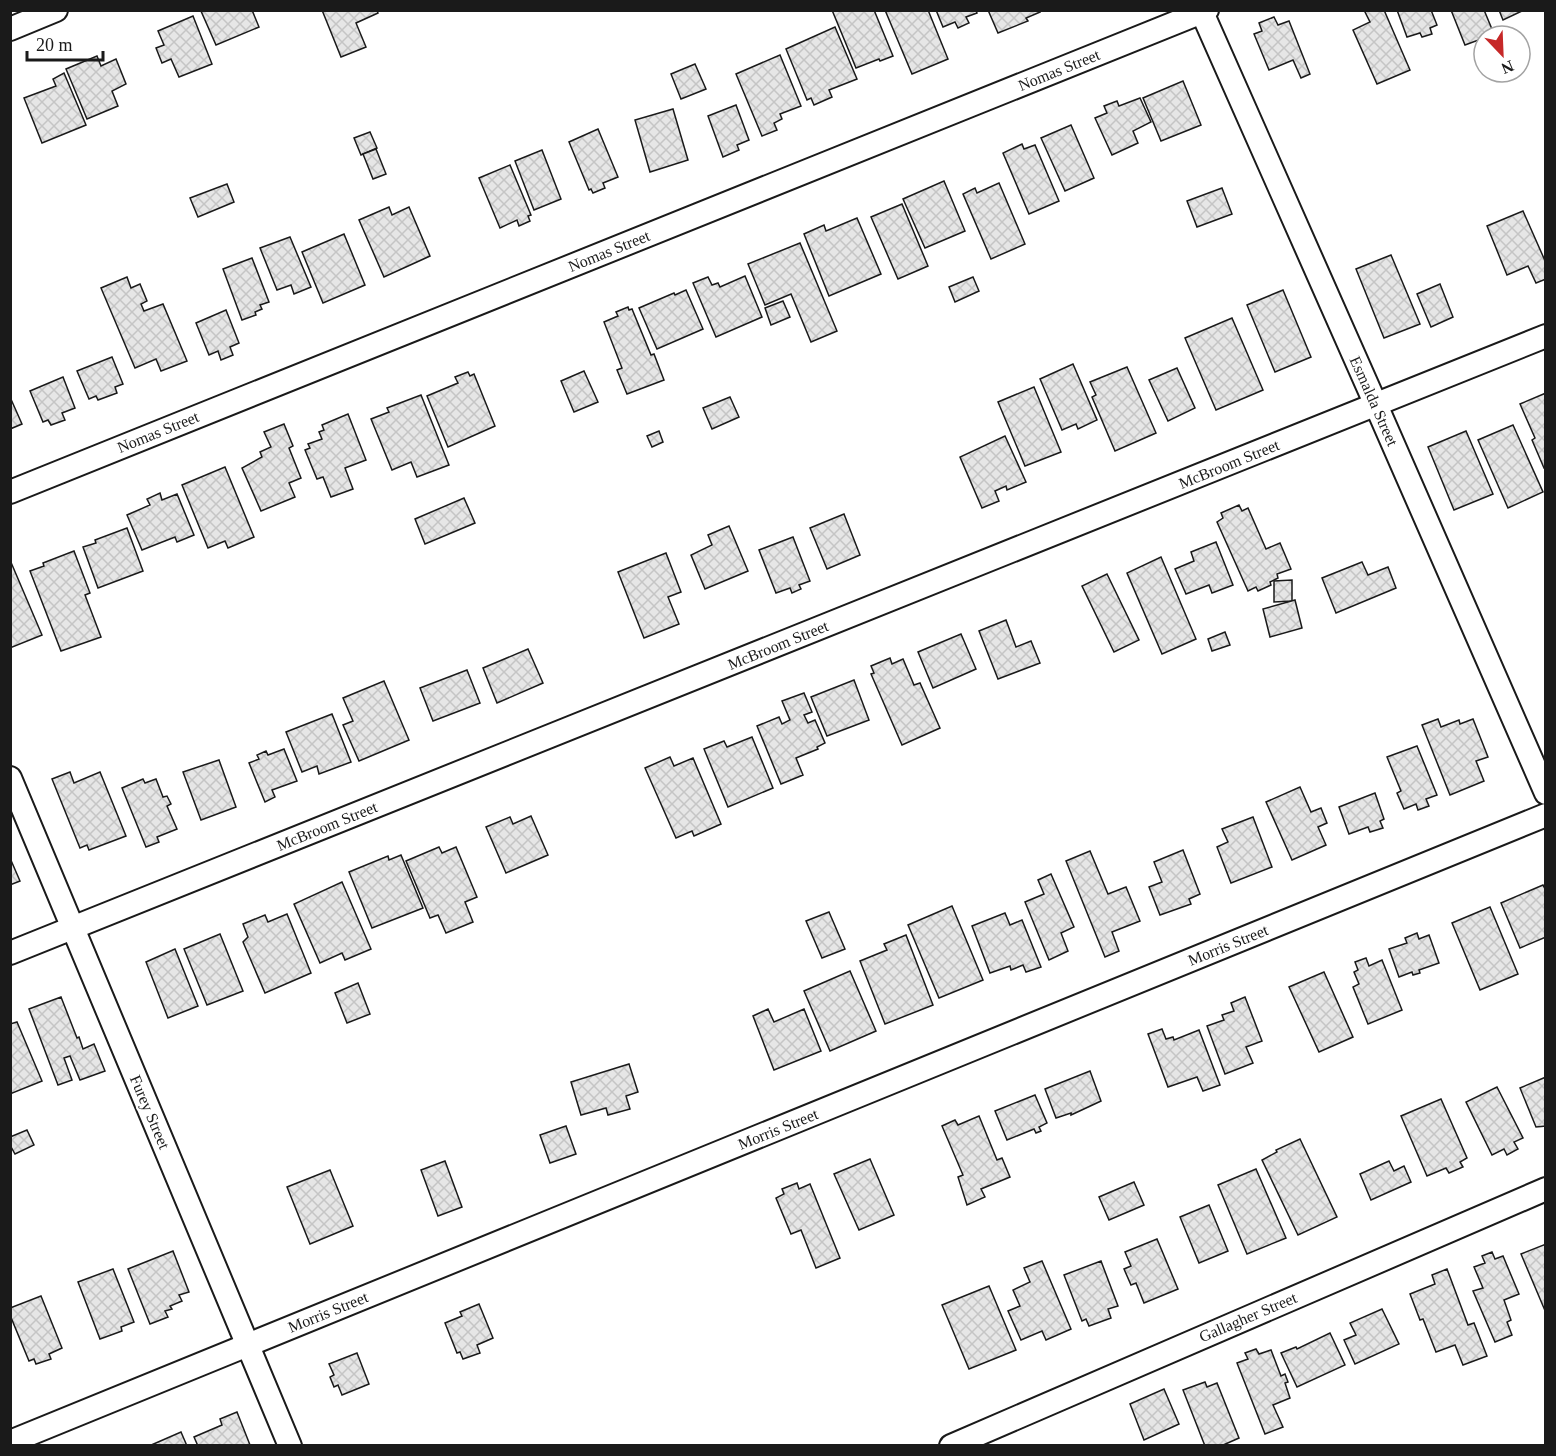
<svg xmlns="http://www.w3.org/2000/svg" width="1556" height="1456" viewBox="0 0 1556 1456" font-family="'Times New Roman',serif">
<style>
.building{fill:url(#building-cross-hatch);stroke:#1a1a1a;stroke-width:1.5}
.lines{fill:none;stroke-linecap:round;stroke-linejoin:round}
.street-casing{stroke:#1a1a1a;stroke-width:26}
.street{stroke:#fff;stroke-width:22}
.labels{text-anchor:middle;dominant-baseline:central;stroke-width:4.5;stroke-linejoin:round;paint-order:stroke}
.street-label{font-size:16px;fill:#1a1a1a;stroke:#fff}
</style>
<defs>
<pattern id="building-cross-hatch" width="8" height="8" patternUnits="userSpaceOnUse" patternTransform="scale(1.5)"><rect width="8" height="8" fill="#e6e6e6"/><path d="M0 0l8 8M0 8l8-8" fill="none" stroke="#c5c5c5"/></pattern>
</defs>
<rect width="100%" height="100%" fill="#fff"/>
<g class="building">
<polygon points="203,10 252,10 259,27 216,45 201,11"/>
<polygon points="322,10 377,10 378,13 356,23 366,47 341,57"/>
<polygon points="832,10 874,10 893,56 880,61 879,59 856,68"/>
<polygon points="885,10 928,10 948,59 912,74"/>
<polygon points="936,10 976,10 977,13 966,17 969,23 958,28 955,22 943,27"/>
<polygon points="988,10 1039,10 1040,12 1026,18 1028,21 998,33"/>
<polygon points="1364,10 1384,10 1410,70 1377,84 1353,30 1370,22"/>
<polygon points="1397,10 1431,10 1437,25 1430,28 1432,34 1422,37 1420,33 1407,37"/>
<polygon points="1451,10 1484,10 1494,34 1484,36 1484,38 1465,45"/>
<polygon points="1499,10 1524,10 1503,20"/>
<polygon points="193,16 212,64 179,77 171,59 162,63 156,48 164,45 158,31"/>
<polygon points="1274,17 1278,25 1289,21 1310,74 1301,78 1293,60 1269,70 1254,34 1262,31 1259,23"/>
<polygon points="835,27 857,79 829,90 832,97 814,105 811,98 807,100 786,49"/>
<polygon points="780,55 801,106 780,114 782,119 774,123 777,130 762,136 736,74"/>
<polygon points="97,56 101,66 116,59 126,84 112,91 118,106 87,119 66,69"/>
<polygon points="695,64 706,89 681,99 671,74"/>
<polygon points="64,73 86,125 42,143 24,98 56,86 53,79"/>
<polygon points="1183,81 1201,125 1161,141 1143,98"/>
<polygon points="1140,98 1151,122 1133,131 1138,143 1112,155 1095,118 1107,113 1104,106 1117,101 1119,106"/>
<polygon points="736,105 749,140 737,145 739,150 723,157 708,116"/>
<polygon points="673,109 688,160 650,172 635,120"/>
<polygon points="1071,125 1094,178 1065,191 1041,138"/>
<polygon points="598,129 618,177 603,183 605,188 593,193 591,189 589,190 569,142"/>
<polygon points="370,132 377,148 361,155 354,138"/>
<polygon points="1022,144 1024,149 1035,145 1059,201 1029,214 1003,153"/>
<polygon points="376,149 386,174 373,179 363,154"/>
<polygon points="542,150 561,199 534,210 515,161"/>
<polygon points="510,165 531,215 528,216 530,221 519,226 517,220 500,228 479,178"/>
<polygon points="944,181 965,231 925,248 903,199"/>
<polygon points="999,183 1025,244 991,259 963,194 975,188 977,193"/>
<polygon points="227,184 234,202 198,217 190,198"/>
<polygon points="1222,188 1232,214 1197,227 1187,201"/>
<polygon points="902,204 928,266 898,279 871,217"/>
<polygon points="389,207 392,215 409,207 430,256 384,277 359,220"/>
<polygon points="1523,211 1546,263 1546,279 1536,283 1528,266 1507,275 1487,226"/>
<polygon points="857,218 881,274 829,296 804,234 824,225 826,231"/>
<polygon points="344,234 365,285 323,303 302,252"/>
<polygon points="290,237 311,287 294,294 291,285 277,290 260,248"/>
<polygon points="800,243 837,331 811,342 791,294 765,305 748,264"/>
<polygon points="1391,255 1420,324 1384,338 1356,269"/>
<polygon points="252,258 269,302 260,305 262,309 255,312 256,315 242,320 223,269"/>
<polygon points="745,276 762,317 716,337 693,283 708,277 712,285 718,283 720,287"/>
<polygon points="127,277 131,288 140,284 147,301 141,304 144,311 163,304 187,361 161,371 156,359 135,368 101,288"/>
<polygon points="973,277 979,291 955,302 949,287"/>
<polygon points="1440,284 1453,317 1431,327 1417,294"/>
<polygon points="686,290 703,329 657,349 639,308 674,293 675,295"/>
<polygon points="1283,290 1311,357 1275,372 1247,305"/>
<polygon points="783,301 790,317 771,325 765,308"/>
<polygon points="628,307 629,310 632,309 651,355 654,354 664,380 627,394 617,370 622,368 604,322 618,316 616,312"/>
<polygon points="226,310 239,343 230,347 233,355 221,360 218,351 209,355 196,323"/>
<polygon points="1232,318 1263,390 1216,410 1185,338"/>
<polygon points="112,357 123,384 115,387 117,393 98,400 96,396 89,399 77,371"/>
<polygon points="1073,364 1097,420 1078,429 1076,424 1062,430 1040,379"/>
<polygon points="1127,367 1156,433 1115,451 1092,397 1096,395 1090,382"/>
<polygon points="1177,368 1195,408 1168,421 1149,380"/>
<polygon points="584,371 598,402 574,412 561,381"/>
<polygon points="468,372 470,376 474,374 495,426 448,447 427,396 458,383 455,377"/>
<polygon points="63,377 75,408 62,413 65,420 51,425 48,420 43,422 30,391"/>
<polygon points="1034,387 1061,452 1025,466 998,402"/>
<polygon points="1546,393 1546,467 1544,468 1532,440 1535,438 1520,404"/>
<polygon points="421,395 449,465 417,477 411,462 392,470 371,419 389,412 387,408"/>
<polygon points="10,397 22,424 10,429"/>
<polygon points="730,397 739,417 712,429 703,408"/>
<polygon points="348,414 366,460 345,468 353,489 331,497 323,477 317,479 305,450 310,448 308,444 322,439 319,432 324,430 322,425"/>
<polygon points="284,424 293,446 289,448 301,478 289,483 295,497 261,511 242,468 262,457 260,452 271,447 264,432"/>
<polygon points="1513,425 1543,492 1508,508 1478,440"/>
<polygon points="659,431 663,442 652,447 647,436"/>
<polygon points="1466,431 1493,494 1454,510 1428,447"/>
<polygon points="1005,436 1026,482 1007,490 1006,486 995,491 999,501 982,508 960,457"/>
<polygon points="225,467 254,537 228,548 225,541 208,548 182,485"/>
<polygon points="160,493 162,500 177,494 194,535 177,542 175,537 142,550 127,515 150,505 147,499"/>
<polygon points="464,498 475,523 425,544 415,519"/>
<polygon points="1239,505 1242,511 1248,508 1266,549 1280,543 1291,569 1277,574 1278,578 1270,582 1271,585 1258,591 1256,587 1248,591 1217,522 1223,518 1221,513"/>
<polygon points="844,514 860,555 827,569 810,528"/>
<polygon points="729,526 748,571 705,589 691,555 712,545 708,535"/>
<polygon points="127,528 143,571 98,588 83,547 96,543 95,540"/>
<polygon points="793,537 810,581 799,585 801,589 792,593 790,588 776,593 759,550"/>
<polygon points="1216,542 1233,585 1212,593 1209,585 1186,594 1175,569 1194,561 1191,552"/>
<polygon points="74,551 90,593 85,595 101,637 61,651 30,571 44,566 43,563"/>
<polygon points="666,553 681,592 668,597 679,624 644,638 618,572"/>
<polygon points="1161,557 1196,639 1162,654 1127,573"/>
<polygon points="10,560 42,635 10,648"/>
<polygon points="1362,562 1368,575 1388,567 1396,588 1336,613 1322,578"/>
<polygon points="1107,574 1139,640 1114,652 1082,586"/>
<polygon points="1292,580 1292,601 1274,602 1274,581"/>
<polygon points="1295,600 1302,628 1270,637 1263,609"/>
<polygon points="1006,620 1016,647 1031,641 1040,663 998,679 979,631"/>
<polygon points="1225,632 1230,645 1212,651 1208,639"/>
<polygon points="961,634 976,669 933,688 918,652"/>
<polygon points="528,649 543,683 497,703 483,668"/>
<polygon points="890,658 892,664 903,659 914,685 920,683 940,728 902,745 871,674 874,673 871,666"/>
<polygon points="467,670 480,703 433,721 420,688"/>
<polygon points="854,680 869,720 827,736 811,697"/>
<polygon points="384,681 409,740 359,761 343,725 353,721 343,698"/>
<polygon points="804,693 812,712 804,715 808,723 815,720 825,743 817,747 818,749 796,758 803,775 781,784 757,726 779,717 782,724 790,720 782,701"/>
<polygon points="332,714 351,762 319,774 317,766 302,772 286,732"/>
<polygon points="1438,719 1441,727 1459,720 1460,724 1473,719 1488,757 1476,761 1484,781 1450,795 1422,725"/>
<polygon points="752,737 773,788 728,807 704,749 724,741 727,747"/>
<polygon points="1417,746 1437,795 1426,799 1429,806 1418,810 1416,804 1404,809 1397,793 1401,791 1387,757"/>
<polygon points="284,749 297,781 272,790 275,797 265,802 249,763 259,759 257,755 266,751 268,755"/>
<polygon points="670,757 674,766 693,758 721,824 694,836 692,831 676,838 645,768"/>
<polygon points="219,760 236,807 201,820 183,772"/>
<polygon points="70,772 74,783 100,772 126,836 89,850 87,845 80,848 52,779"/>
<polygon points="143,779 145,783 156,779 163,797 167,796 171,804 167,806 177,829 157,837 159,842 146,847 122,788"/>
<polygon points="1300,787 1311,812 1321,808 1327,823 1318,827 1326,845 1292,860 1266,802"/>
<polygon points="1375,793 1384,819 1380,821 1383,828 1370,832 1368,827 1349,834 1339,807"/>
<polygon points="531,816 548,855 506,873 486,827 510,817 513,824"/>
<polygon points="1253,817 1272,867 1231,883 1217,847 1228,842 1222,829"/>
<polygon points="439,847 442,853 456,847 477,897 465,902 473,922 446,933 438,915 430,918 406,861"/>
<polygon points="1183,850 1200,894 1189,899 1191,904 1160,915 1149,887 1162,882 1154,862"/>
<polygon points="1090,851 1108,894 1126,887 1140,921 1112,932 1119,951 1105,957 1066,861"/>
<polygon points="401,855 423,908 372,928 349,872 388,856 389,860"/>
<polygon points="10,858 20,881 10,885"/>
<polygon points="1051,874 1074,927 1061,933 1068,951 1049,960 1025,902 1044,894 1038,880"/>
<polygon points="342,882 371,949 345,960 342,953 320,963 294,904"/>
<polygon points="1543,885 1546,891 1546,937 1520,948 1501,903"/>
<polygon points="952,906 983,980 939,998 908,925"/>
<polygon points="1490,907 1518,974 1480,990 1452,923"/>
<polygon points="829,912 845,949 822,958 806,921"/>
<polygon points="1005,913 1010,925 1022,920 1041,967 1026,972 1023,965 1011,970 1010,966 990,973 972,926"/>
<polygon points="287,914 311,973 265,993 243,942 248,937 243,924 265,915 268,922"/>
<polygon points="1417,933 1419,939 1429,935 1439,963 1419,970 1420,973 1413,975 1412,972 1399,977 1389,949 1407,943 1405,938"/>
<polygon points="220,934 243,991 207,1005 184,949"/>
<polygon points="906,935 933,1005 885,1024 860,961 887,950 884,944"/>
<polygon points="175,949 198,1006 168,1018 146,962"/>
<polygon points="1366,958 1369,966 1382,960 1402,1010 1368,1024 1353,987 1359,984 1354,972 1358,970 1355,962"/>
<polygon points="850,971 876,1031 830,1051 804,991"/>
<polygon points="1324,972 1353,1037 1319,1052 1289,987"/>
<polygon points="358,983 370,1014 347,1023 335,993"/>
<polygon points="61,997 77,1038 79,1037 83,1049 94,1044 105,1071 80,1080 70,1056 64,1058 72,1080 58,1085 29,1009"/>
<polygon points="1245,997 1262,1041 1246,1047 1253,1063 1225,1074 1207,1026 1224,1020 1222,1015 1234,1011 1231,1003"/>
<polygon points="768,1009 774,1022 804,1009 821,1051 774,1070 753,1016"/>
<polygon points="17,1022 42,1081 10,1094 10,1024"/>
<polygon points="1162,1029 1166,1039 1173,1037 1174,1040 1199,1030 1220,1085 1203,1091 1197,1077 1168,1087 1148,1034"/>
<polygon points="629,1064 638,1092 626,1096 630,1109 608,1115 606,1108 581,1115 571,1082"/>
<polygon points="1090,1071 1101,1101 1071,1115 1071,1113 1056,1118 1045,1089"/>
<polygon points="1546,1077 1546,1126 1536,1127 1520,1088"/>
<polygon points="1497,1087 1523,1138 1514,1142 1518,1149 1507,1155 1504,1149 1492,1155 1466,1102"/>
<polygon points="1035,1095 1047,1123 1039,1127 1041,1131 1036,1133 1034,1129 1007,1140 995,1111"/>
<polygon points="1441,1099 1467,1158 1460,1162 1463,1167 1449,1173 1446,1168 1427,1176 1401,1116"/>
<polygon points="979,1116 997,1160 1002,1158 1010,1177 981,1189 985,1197 967,1205 958,1177 963,1175 942,1126 955,1120 958,1125"/>
<polygon points="566,1126 576,1154 550,1163 540,1135"/>
<polygon points="27,1130 34,1145 15,1154 10,1145 10,1137"/>
<polygon points="1300,1139 1337,1217 1298,1235 1262,1160 1277,1152 1276,1150"/>
<polygon points="870,1159 894,1215 859,1230 834,1174"/>
<polygon points="445,1161 462,1207 438,1216 421,1170"/>
<polygon points="1389,1161 1394,1171 1404,1166 1411,1182 1371,1200 1360,1174"/>
<polygon points="1256,1169 1286,1238 1247,1254 1218,1185"/>
<polygon points="330,1170 353,1226 310,1244 287,1187"/>
<polygon points="1134,1182 1144,1205 1109,1220 1099,1197"/>
<polygon points="797,1183 799,1189 810,1184 840,1258 816,1268 801,1230 791,1234 776,1198 784,1194 782,1189"/>
<polygon points="1209,1205 1228,1251 1199,1263 1180,1217"/>
<polygon points="1157,1239 1178,1289 1144,1303 1136,1283 1131,1285 1124,1269 1131,1266 1125,1252"/>
<polygon points="1546,1244 1546,1313 1521,1254"/>
<polygon points="173,1251 189,1292 179,1295 182,1301 170,1306 172,1309 165,1311 168,1317 150,1324 128,1269"/>
<polygon points="1492,1252 1495,1259 1503,1256 1519,1294 1504,1300 1511,1320 1507,1322 1512,1335 1495,1342 1473,1291 1483,1288 1474,1267 1485,1263 1482,1256"/>
<polygon points="1042,1261 1071,1329 1046,1340 1042,1331 1021,1340 1008,1311 1020,1306 1013,1290 1030,1282 1024,1268"/>
<polygon points="1101,1261 1118,1306 1108,1309 1111,1318 1089,1326 1086,1319 1082,1321 1064,1275"/>
<polygon points="113,1269 134,1322 121,1327 122,1331 100,1339 78,1282"/>
<polygon points="1447,1269 1468,1325 1474,1323 1487,1356 1463,1365 1455,1345 1436,1352 1423,1319 1420,1320 1410,1294 1435,1284 1432,1275"/>
<polygon points="989,1286 1016,1350 969,1369 942,1305"/>
<polygon points="41,1296 62,1348 49,1354 51,1359 36,1364 34,1359 29,1361 10,1315 10,1308"/>
<polygon points="479,1304 493,1338 477,1345 480,1353 463,1359 460,1352 457,1353 445,1323 462,1316 460,1312"/>
<polygon points="1382,1309 1399,1344 1355,1364 1344,1340 1356,1335 1350,1323"/>
<polygon points="1330,1333 1345,1365 1297,1387 1281,1353 1296,1347 1297,1349"/>
<polygon points="1256,1349 1259,1354 1271,1350 1281,1376 1285,1374 1288,1382 1285,1383 1290,1398 1273,1405 1283,1427 1265,1434 1237,1363 1248,1359 1245,1353"/>
<polygon points="357,1353 369,1384 342,1395 338,1385 334,1387 330,1377 334,1375 329,1364"/>
<polygon points="1205,1382 1207,1387 1217,1383 1239,1438 1221,1446 1205,1446 1183,1390"/>
<polygon points="1164,1389 1179,1424 1144,1440 1130,1404"/>
<polygon points="237,1412 250,1445 198,1446 194,1437 222,1425 220,1419"/>
<polygon points="181,1432 187,1446 149,1446"/>
</g>
<g class="lines">
<g class="street-casing">
<g id="street">
<polyline points="1201,10 1376,405 1546,793"/>
<polyline points="10,29 56,10"/>
<polyline points="10,492 1207,10"/>
<polyline points="10,778 290,1446"/>
<polyline points="10,953 1546,336"/>
<polyline points="10,1442 1546,815"/>
<polyline points="951,1446 1546,1189"/>
</g>
</g>
<use href="#street" class="street"/>
</g>
<g class="labels">
<g class="street-label">
<text transform="translate(1059 70) rotate(-22)">Nomas Street</text>
<text transform="translate(609 251) rotate(-22)">Nomas Street</text>
<text transform="translate(1374 401) rotate(66)">Esmalda Street</text>
<text transform="translate(158 432) rotate(-22)">Nomas Street</text>
<text transform="translate(1229 464) rotate(-22)">McBroom Street</text>
<text transform="translate(778 645) rotate(-22)">McBroom Street</text>
<text transform="translate(327 826) rotate(-22)">McBroom Street</text>
<text transform="translate(1228 945) rotate(-22)">Morris Street</text>
<text transform="translate(150 1112) rotate(67)">Furey Street</text>
<text transform="translate(778 1129) rotate(-22)">Morris Street</text>
<text transform="translate(328 1312) rotate(-22)">Morris Street</text>
<text transform="translate(1248 1317) rotate(-23)">Gallagher Street</text>
</g>
</g>
<rect width="1556" height="1456" fill="none" stroke="#1a1a1a" stroke-width="24"/>
<g transform="translate(1502 54) rotate(157)"><circle r="28" fill="#ffffff" stroke="#a3a3a3" stroke-width="1.5"/>
<path d="M0-4.5L10 22L0 15L-10 22Z" fill="#c62828"/>
<text y="-9" font-size="16" font-weight="bold" text-anchor="middle" fill="#1a1a1a">N</text>
</g>
<path d="M27 51v9h76v-9" fill="none" stroke="#1a1a1a" stroke-width="3"/>
<text x="36" y="51" font-size="18" fill="#1a1a1a" stroke="#ffffff" stroke-width="4.5" paint-order="stroke">20 m</text>
</svg>
